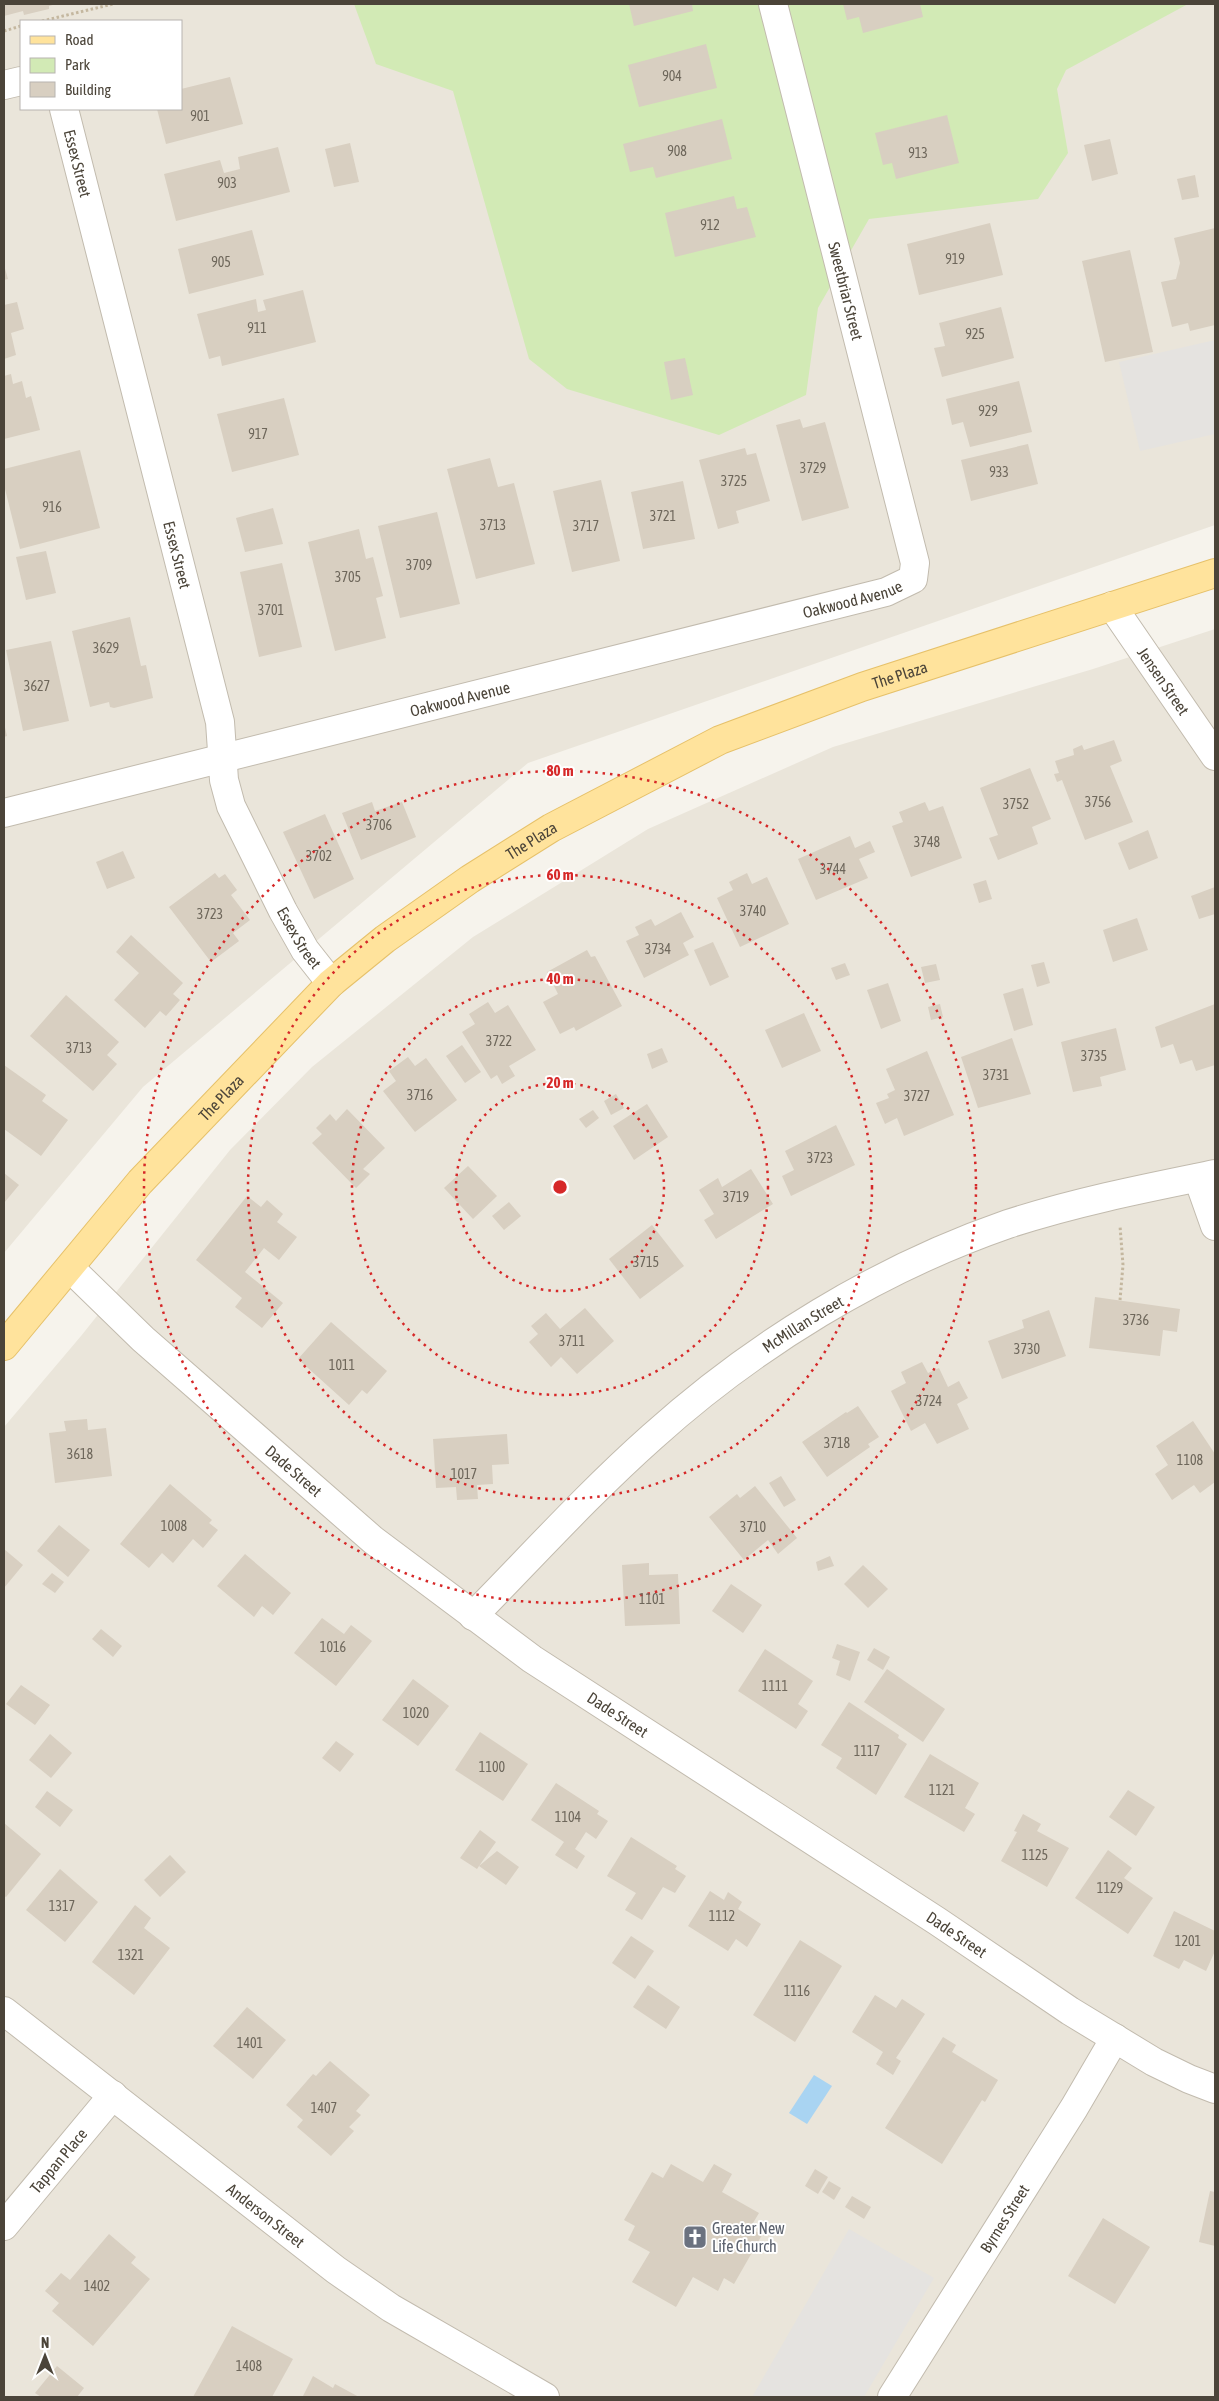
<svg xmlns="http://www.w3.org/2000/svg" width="1219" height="2401" viewBox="0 0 1219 2401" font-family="'Asap Condensed',sans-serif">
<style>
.residential{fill:#eae5da;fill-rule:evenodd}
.green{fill:#d2eab5}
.parking{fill:#e5e3e0}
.water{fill:#a9d4f2}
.building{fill:#d8cfc1}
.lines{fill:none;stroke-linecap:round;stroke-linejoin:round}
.minor-casing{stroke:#c2bbae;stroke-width:30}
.major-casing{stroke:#e6c16a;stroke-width:30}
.path{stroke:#c4b79f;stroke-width:3;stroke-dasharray:2.5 2.5;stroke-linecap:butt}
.minor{stroke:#fff;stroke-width:28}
.major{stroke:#ffe39c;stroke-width:28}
.ring{fill:none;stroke:#d62828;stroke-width:2.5;stroke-dasharray:2.5 5}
.labels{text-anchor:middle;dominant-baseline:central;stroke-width:4;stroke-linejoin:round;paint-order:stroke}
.number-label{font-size:14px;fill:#6e675b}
.street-label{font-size:16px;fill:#4b4439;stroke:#fff}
.worship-label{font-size:16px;fill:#5b616d;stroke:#fff;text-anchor:start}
.centre{fill:#d62828;stroke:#fff;stroke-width:2.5}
.ring-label{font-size:15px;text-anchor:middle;font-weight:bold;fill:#d62828;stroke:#fff;stroke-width:4;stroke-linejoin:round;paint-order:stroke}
</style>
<rect width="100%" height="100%" fill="#f6f3ec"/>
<g class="residential">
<path d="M4 4H1215V525L528 763 143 1087 4 1253ZM21 21H181V109H21Z"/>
<polygon points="1215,629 1215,2397 4,2397 4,1427 81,1336 230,1150 312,1067 473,937 648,829 833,747 1093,669"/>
</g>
<polygon class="green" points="354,4 1188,4 1066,70 1057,89 1068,153 1038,199 869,219 818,308 806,395 719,435 567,389 529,359 453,91 376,64"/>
<g class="parking">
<polygon points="1215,340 1215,434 1140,451 1119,362"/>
<polygon points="849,2229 934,2278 864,2397 752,2397"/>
</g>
<polygon class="water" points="814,2075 832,2086 807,2124 789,2113"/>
<g class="building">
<polygon points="4,4 56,4 49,6 49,9 24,15 23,11 4,16"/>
<polygon points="629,4 692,4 693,11 634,26"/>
<polygon points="843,4 920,4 923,17 863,33 859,17 847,20"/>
<polygon points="706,44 717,88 639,107 628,65"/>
<polygon points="230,77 243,124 166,144 157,109 181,109 181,89"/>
<polygon points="947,115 959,163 896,179 892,163 883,165 875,133"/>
<polygon points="722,119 732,159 656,178 653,167 630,172 623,144"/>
<polygon points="1110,139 1118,174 1092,181 1084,145"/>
<polygon points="350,143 359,182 334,187 325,149"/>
<polygon points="278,147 290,192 176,221 164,174 220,160 224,173 240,169 238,157"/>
<polygon points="1195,175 1199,197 1182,200 1177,179"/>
<polygon points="734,196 737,209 747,207 756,237 675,257 665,213"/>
<polygon points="990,223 1003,275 919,295 907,244"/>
<polygon points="1215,228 1215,325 1190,331 1188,323 1172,327 1161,282 1176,279 1180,263 1174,238"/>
<polygon points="252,230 264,275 189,294 178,249"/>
<polygon points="1130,250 1153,352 1105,362 1082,261"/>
<polygon points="4,265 8,279 4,280"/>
<polygon points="303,290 316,342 222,366 220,356 209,359 197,314 256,299 258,312 266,310 263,300"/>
<polygon points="17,302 24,329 11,333 16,355 4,359 4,305"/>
<polygon points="1001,307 1014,358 942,377 934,348 945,346 939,323"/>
<polygon points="685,358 693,395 671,400 664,362"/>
<polygon points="11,374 13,384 22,381 26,398 31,396 40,430 4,439 4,376"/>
<polygon points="1019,381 1032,432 970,447 963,422 952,425 946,399"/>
<polygon points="284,398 299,455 232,472 217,414"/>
<polygon points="800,419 803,428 825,422 849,508 802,521 776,425"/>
<polygon points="1028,444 1038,484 971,501 961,460"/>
<polygon points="745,448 747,455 756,453 770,501 736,511 739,523 718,529 699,460"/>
<polygon points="80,450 100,528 20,549 4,485 4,469"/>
<polygon points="490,458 498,487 514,483 535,564 476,579 447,469"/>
<polygon points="601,480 620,561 572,572 553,491"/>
<polygon points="683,481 695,539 643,549 631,492"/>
<polygon points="273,508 283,544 245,552 236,518"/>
<polygon points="437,512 460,604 400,618 378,526"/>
<polygon points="359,529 366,559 373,557 383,596 376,598 386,638 335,651 308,542"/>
<polygon points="46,551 56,593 26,600 16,557"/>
<polygon points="282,563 302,647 259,657 240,572"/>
<polygon points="130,617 141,666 146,665 153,698 114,708 110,707 109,702 90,707 72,631"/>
<polygon points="51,641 69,721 23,731 6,650"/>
<polygon points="4,723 7,736 4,737"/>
<polygon points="1114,740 1122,761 1110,766 1133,822 1085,840 1062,780 1057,782 1054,774 1059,773 1055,761 1074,755 1073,749 1082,745 1084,750"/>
<polygon points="1030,768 1051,819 1032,827 1038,844 998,860 989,838 998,835 980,788"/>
<polygon points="372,802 375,811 402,802 416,837 361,860 342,813"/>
<polygon points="925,802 929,811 943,806 962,858 911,877 892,826 903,822 899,812"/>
<polygon points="325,814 354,879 314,899 283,832"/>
<polygon points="1148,830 1158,858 1129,870 1118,843"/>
<polygon points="850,836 855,848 870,841 875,852 859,859 868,878 816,900 798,859"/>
<polygon points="123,851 135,878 107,889 96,862"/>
<polygon points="215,873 219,878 225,874 237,890 231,895 250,920 233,933 239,941 211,962 169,907"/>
<polygon points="747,873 752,884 767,877 789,924 740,947 717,898 733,890 729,882"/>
<polygon points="986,880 992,899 979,903 973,884"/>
<polygon points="1215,887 1215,914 1199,919 1191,896"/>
<polygon points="681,912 694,937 683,943 689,955 644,978 626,941 639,935 635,927 651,919 655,926"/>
<polygon points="1137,918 1148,950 1113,962 1103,930"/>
<polygon points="131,935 183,983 173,994 180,1000 166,1016 160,1011 145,1028 114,1000 139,973 116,952"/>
<polygon points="713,942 729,977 710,986 694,950"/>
<polygon points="587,950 591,957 595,956 622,1006 576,1031 574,1027 560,1034 543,1002 558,994 547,972"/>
<polygon points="1044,962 1050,983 1037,987 1031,965"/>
<polygon points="845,963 850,975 836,980 831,968"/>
<polygon points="936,964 940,980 925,983 921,967"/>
<polygon points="888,983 901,1021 881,1029 867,990"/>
<polygon points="1023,988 1033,1025 1014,1031 1003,994"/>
<polygon points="66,995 119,1042 107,1055 117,1064 93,1091 30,1036"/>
<polygon points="488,1002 495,1013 508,1005 536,1050 509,1066 515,1076 502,1084 497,1075 491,1079 462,1032 475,1024 469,1014"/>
<polygon points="940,1004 943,1017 931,1020 928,1007"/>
<polygon points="1215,1004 1215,1065 1196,1071 1192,1060 1180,1064 1173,1044 1161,1048 1155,1027"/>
<polygon points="804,1013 821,1051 782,1068 765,1030"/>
<polygon points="1116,1028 1126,1070 1100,1077 1102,1086 1073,1092 1061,1042"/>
<polygon points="1012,1038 1031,1094 978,1108 961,1057"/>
<polygon points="462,1045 481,1072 465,1083 446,1056"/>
<polygon points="662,1048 668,1062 652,1069 647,1054"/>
<polygon points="927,1051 954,1115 904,1136 897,1118 885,1124 876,1103 889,1098 887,1094 895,1090 886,1069"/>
<polygon points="408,1057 415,1066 426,1058 457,1100 415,1132 383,1091 396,1081 389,1071"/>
<polygon points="4,1065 46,1095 42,1101 68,1120 41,1156 4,1129"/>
<polygon points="616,1094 624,1108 611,1115 604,1101"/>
<polygon points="647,1104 668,1137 634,1160 613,1126"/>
<polygon points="347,1109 385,1148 363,1169 370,1174 356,1188 312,1143 322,1134 316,1128 330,1114 336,1121"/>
<polygon points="593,1110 599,1118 586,1128 579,1119"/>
<polygon points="836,1125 855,1165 791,1196 782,1176 794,1170 785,1151"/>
<polygon points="468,1166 497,1196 473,1219 444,1188"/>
<polygon points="751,1169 773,1204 716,1239 704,1220 714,1214 699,1190 718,1178 722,1187"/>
<polygon points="4,1173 19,1185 4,1203"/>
<polygon points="247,1196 261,1207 267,1200 283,1214 277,1222 297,1237 279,1260 264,1248 245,1272 283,1303 262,1328 235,1307 242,1298 196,1260"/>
<polygon points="509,1202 521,1216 504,1230 492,1216"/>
<polygon points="652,1225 684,1266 640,1299 609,1259"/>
<polygon points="1095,1297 1180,1309 1177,1332 1163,1330 1160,1356 1089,1348"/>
<polygon points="585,1308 614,1341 577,1374 561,1357 551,1367 529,1342 538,1334 531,1326 546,1313 560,1329"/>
<polygon points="1049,1310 1066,1356 1002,1379 988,1341 1024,1328 1022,1320"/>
<polygon points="331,1322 387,1371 367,1394 362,1390 349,1405 298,1359"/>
<polygon points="922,1362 928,1373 939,1368 948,1387 959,1381 968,1398 957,1404 969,1429 937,1444 925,1423 911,1431 891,1391 906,1383 901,1372"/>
<polygon points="858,1406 879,1437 868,1444 870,1447 827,1477 802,1442 846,1412 847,1413"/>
<polygon points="87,1419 88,1430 106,1428 112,1476 55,1483 49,1433 66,1431 64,1421"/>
<polygon points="1193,1421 1215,1454 1215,1482 1200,1493 1194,1485 1172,1500 1155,1474 1168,1465 1156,1446"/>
<polygon points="507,1434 509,1464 492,1465 493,1484 477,1485 478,1499 457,1500 456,1487 436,1488 433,1439"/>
<polygon points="781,1476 796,1500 784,1507 769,1483"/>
<polygon points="170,1484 212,1520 209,1523 218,1530 203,1548 193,1539 173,1563 162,1553 149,1568 120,1544"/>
<polygon points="755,1486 797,1538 778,1554 768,1540 744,1560 709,1517 737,1494 740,1498"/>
<polygon points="59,1525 90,1550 68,1577 37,1551"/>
<polygon points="4,1549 23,1565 4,1588"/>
<polygon points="245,1554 291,1593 273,1615 262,1606 254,1617 217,1586"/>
<polygon points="830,1556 834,1566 818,1571 816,1562"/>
<polygon points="649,1563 649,1575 678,1574 680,1624 625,1626 622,1565"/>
<polygon points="863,1565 888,1589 868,1608 844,1584"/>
<polygon points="52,1573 64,1582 55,1593 42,1584"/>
<polygon points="731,1584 762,1605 743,1633 712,1611"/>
<polygon points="322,1618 344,1634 351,1625 372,1641 336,1686 294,1653"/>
<polygon points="101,1629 122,1646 113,1657 92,1639"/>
<polygon points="837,1644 860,1652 850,1681 836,1675 840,1661 832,1658"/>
<polygon points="874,1648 890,1657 883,1670 867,1660"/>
<polygon points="765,1649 813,1681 798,1704 808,1711 796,1729 738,1691"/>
<polygon points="887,1669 945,1709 923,1742 864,1702"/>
<polygon points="413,1679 449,1706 418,1746 382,1720"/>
<polygon points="21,1685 50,1705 35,1725 6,1704"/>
<polygon points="849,1702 899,1735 898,1738 907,1744 876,1795 836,1768 842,1758 821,1745"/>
<polygon points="480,1732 528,1764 503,1801 455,1770"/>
<polygon points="50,1734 72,1753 51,1778 29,1760"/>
<polygon points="336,1741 354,1754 340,1772 322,1758"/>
<polygon points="930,1754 979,1783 965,1808 975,1814 964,1832 904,1797"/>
<polygon points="556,1783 599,1811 597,1814 608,1821 596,1839 586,1832 575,1849 585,1856 577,1869 555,1855 564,1842 531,1820"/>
<polygon points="1128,1790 1155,1807 1136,1836 1109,1817"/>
<polygon points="47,1791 73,1810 60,1827 35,1807"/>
<polygon points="1023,1814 1041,1824 1037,1831 1069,1848 1047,1887 1001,1861 1017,1832 1014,1831"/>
<polygon points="4,1823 41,1854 6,1897 4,1896"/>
<polygon points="480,1830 496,1842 479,1866 497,1851 519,1867 506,1885 479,1866 477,1869 460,1858"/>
<polygon points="631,1837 677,1866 675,1869 686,1876 675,1893 663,1887 642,1920 625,1910 636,1893 607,1876"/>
<polygon points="1108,1850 1132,1868 1124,1878 1153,1898 1128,1934 1075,1898"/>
<polygon points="170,1855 186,1872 160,1897 144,1880"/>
<polygon points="60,1869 98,1902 65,1942 26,1910"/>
<polygon points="710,1891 724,1900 728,1892 742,1902 738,1909 761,1924 747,1947 736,1939 728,1951 688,1926"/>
<polygon points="135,1905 151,1918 144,1928 170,1948 134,1995 92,1962"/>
<polygon points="1174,1911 1215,1931 1215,1951 1206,1971 1184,1960 1179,1969 1153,1956"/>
<polygon points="631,1936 654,1951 635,1979 612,1963"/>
<polygon points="800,1940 842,1966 795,2042 753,2015"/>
<polygon points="648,1985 680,2007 666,2029 633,2007"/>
<polygon points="875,1995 896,2008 902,1999 925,2014 896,2058 901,2061 893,2075 876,2064 883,2052 852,2032"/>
<polygon points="247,2007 286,2040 253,2079 213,2046"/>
<polygon points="943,2037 956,2045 952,2052 998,2080 985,2102 982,2100 942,2164 885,2128"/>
<polygon points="330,2061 370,2095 356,2111 361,2115 349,2127 354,2131 331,2156 297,2127 303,2120 286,2105 313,2074 316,2076"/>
<polygon points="671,2164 703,2182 714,2164 732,2174 722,2192 759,2213 750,2228 762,2235 734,2284 724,2278 718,2291 693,2277 676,2307 632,2282 650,2252 628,2240 635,2226 624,2220 652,2172 663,2178"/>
<polygon points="815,2169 828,2177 818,2194 805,2186"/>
<polygon points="829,2181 841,2188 834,2200 822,2192"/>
<polygon points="1210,2191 1215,2192 1215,2246 1199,2242"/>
<polygon points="852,2196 871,2207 864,2219 845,2207"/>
<polygon points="1103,2218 1150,2247 1115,2304 1068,2276"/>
<polygon points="109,2234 136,2257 131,2263 150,2279 93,2346 52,2311 59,2303 45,2291 61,2273 70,2280"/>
<polygon points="232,2326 293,2359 272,2397 193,2397"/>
<polygon points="57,2366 84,2388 77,2397 41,2397 35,2393"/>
<polygon points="313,2376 333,2388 335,2384 359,2397 303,2396"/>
</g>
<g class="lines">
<g class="minor-casing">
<g id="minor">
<polyline points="4,85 21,81"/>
<path id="s1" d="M64 109 220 722 224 780 231 806 283 911 305 950 331 983"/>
<path id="s2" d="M1112 606 1215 756"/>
<path id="s3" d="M4 813 886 592 913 579 915 563 773 4"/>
<polyline points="1198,1178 1215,1226"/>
<path id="s4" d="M70 1268 143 1339 373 1540 532 1659 937 1921 1070 2011 1154 2062 1189 2079 1215 2089"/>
<path id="s5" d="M473 1616C532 1556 589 1493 652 1437 754 1345 878 1269 1008 1224 1075 1202 1146 1188 1215 1174"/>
<path id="s6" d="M4 2011 336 2270 391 2308 545 2397"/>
<path id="s7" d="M4 2226 113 2095"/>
<path id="s8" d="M892 2397 1074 2108 1115 2038"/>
</g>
</g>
<g class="major-casing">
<g id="major">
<path id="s9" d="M4 1346 140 1182 331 983 385 939 470 879 551 828 720 740 862 687 1215 573"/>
</g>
</g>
<g class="path">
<polyline points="42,21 113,4"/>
<polyline points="4,31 21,26"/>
<polyline points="1120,1300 1123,1265 1120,1226"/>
</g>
<use href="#minor" class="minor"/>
<use href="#major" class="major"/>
</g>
<g class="ring">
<circle cx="560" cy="1187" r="104"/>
<circle cx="560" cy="1187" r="208"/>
<circle cx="560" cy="1187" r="312"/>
<circle cx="560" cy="1187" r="416"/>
</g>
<defs>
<g id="church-square" transform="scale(1.25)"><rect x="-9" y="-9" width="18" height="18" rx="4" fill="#6b7280" stroke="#fff"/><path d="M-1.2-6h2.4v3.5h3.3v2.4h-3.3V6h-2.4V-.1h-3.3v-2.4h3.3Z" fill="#fff"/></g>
</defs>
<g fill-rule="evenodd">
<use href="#church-square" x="695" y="2237"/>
</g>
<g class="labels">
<g class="number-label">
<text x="672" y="76">904</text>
<text x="200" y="116">901</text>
<text x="677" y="151">908</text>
<text x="918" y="153">913</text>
<text x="227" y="183">903</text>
<text x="710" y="225">912</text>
<text x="955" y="259">919</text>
<text x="221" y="262">905</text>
<text x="257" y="328">911</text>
<text x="975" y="334">925</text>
<text x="988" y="411">929</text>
<text x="258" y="434">917</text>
<text x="813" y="468">3729</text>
<text x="999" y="472">933</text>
<text x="734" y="481">3725</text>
<text x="52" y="507">916</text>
<text x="663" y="516">3721</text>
<text x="493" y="525">3713</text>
<text x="586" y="526">3717</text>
<text x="419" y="565">3709</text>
<text x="348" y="577">3705</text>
<text x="271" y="610">3701</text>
<text x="106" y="648">3629</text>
<text x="37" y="686">3627</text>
<text x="1098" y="802">3756</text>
<text x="1016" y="804">3752</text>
<text x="379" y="825">3706</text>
<text x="927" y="842">3748</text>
<text x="319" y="856">3702</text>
<text x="833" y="869">3744</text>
<text x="753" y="911">3740</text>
<text x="210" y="914">3723</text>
<text x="658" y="949">3734</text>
<text x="499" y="1041">3722</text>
<text x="79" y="1048">3713</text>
<text x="1094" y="1056">3735</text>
<text x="996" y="1075">3731</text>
<text x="420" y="1095">3716</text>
<text x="917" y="1096">3727</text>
<text x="820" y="1158">3723</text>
<text x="736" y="1197">3719</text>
<text x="646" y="1262">3715</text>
<text x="1136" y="1320">3736</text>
<text x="572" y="1341">3711</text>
<text x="1027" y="1349">3730</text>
<text x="342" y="1365">1011</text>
<text x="929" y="1401">3724</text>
<text x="837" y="1443">3718</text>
<text x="80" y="1454">3618</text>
<text x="1190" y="1460">1108</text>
<text x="464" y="1474">1017</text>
<text x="174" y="1526">1008</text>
<text x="753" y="1527">3710</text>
<text x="652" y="1599">1101</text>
<text x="333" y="1647">1016</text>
<text x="775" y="1686">1111</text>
<text x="416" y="1713">1020</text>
<text x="867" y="1751">1117</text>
<text x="492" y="1767">1100</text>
<text x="942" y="1790">1121</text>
<text x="568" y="1817">1104</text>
<text x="1035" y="1855">1125</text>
<text x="1110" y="1888">1129</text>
<text x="62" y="1906">1317</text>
<text x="722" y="1916">1112</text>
<text x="1188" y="1941">1201</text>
<text x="131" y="1955">1321</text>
<text x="797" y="1991">1116</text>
<text x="250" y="2043">1401</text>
<text x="324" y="2108">1407</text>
<text x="97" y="2286">1402</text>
<text x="249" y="2366">1408</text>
</g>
<g class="street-label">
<text stroke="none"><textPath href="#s1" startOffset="56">Essex Street</textPath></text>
<text transform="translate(846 291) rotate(76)">Sweetbriar Street</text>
<text stroke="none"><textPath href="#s1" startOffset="460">Essex Street</textPath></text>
<text stroke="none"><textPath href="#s3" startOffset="875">Oakwood Avenue</textPath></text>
<text stroke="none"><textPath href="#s9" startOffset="1140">The Plaza</textPath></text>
<text stroke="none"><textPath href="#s2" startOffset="91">Jensen Street</textPath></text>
<text stroke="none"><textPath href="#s3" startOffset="470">Oakwood Avenue</textPath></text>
<text stroke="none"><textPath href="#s9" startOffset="735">The Plaza</textPath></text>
<text stroke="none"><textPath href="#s1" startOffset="866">Essex Street</textPath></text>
<text stroke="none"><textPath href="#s9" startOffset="330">The Plaza</textPath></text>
<text stroke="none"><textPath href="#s5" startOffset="442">McMillan Street</textPath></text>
<text stroke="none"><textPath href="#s4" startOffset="302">Dade Street</textPath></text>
<text stroke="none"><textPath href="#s4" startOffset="708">Dade Street</textPath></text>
<text stroke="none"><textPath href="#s4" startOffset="1112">Dade Street</textPath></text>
<text stroke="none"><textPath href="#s7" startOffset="85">Tappan Place</textPath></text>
<text stroke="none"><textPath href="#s6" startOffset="332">Anderson Street</textPath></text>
<text stroke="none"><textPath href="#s8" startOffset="211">Byrnes Street</textPath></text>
</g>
<g class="worship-label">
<text x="712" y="2228">Greater New<tspan x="712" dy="18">Life Church</tspan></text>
</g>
</g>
<circle cx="560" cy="1187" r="8" class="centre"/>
<g class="ring-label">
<text x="560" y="776">80 m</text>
<text x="560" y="880">60 m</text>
<text x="560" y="984">40 m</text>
<text x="560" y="1088">20 m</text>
</g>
<rect width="1219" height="2401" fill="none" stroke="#4b4439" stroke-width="10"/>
<rect x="20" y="20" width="162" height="90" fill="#ffffff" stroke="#b7b4b0"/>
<rect x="30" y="36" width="25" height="8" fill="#ffe39c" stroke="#b7b4b0"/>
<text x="65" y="45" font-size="15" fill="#4b4439">Road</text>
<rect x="30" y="58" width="25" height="15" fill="#d2eab5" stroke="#b7b4b0"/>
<text x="65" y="70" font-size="15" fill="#4b4439">Park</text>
<rect x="30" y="82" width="25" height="15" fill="#d8cfc1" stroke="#b7b4b0"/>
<text x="65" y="95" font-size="15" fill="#4b4439">Building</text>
<g transform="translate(45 2356)" stroke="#ffffff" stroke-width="4" paint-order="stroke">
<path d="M0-4L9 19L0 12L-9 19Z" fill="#4b4439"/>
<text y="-8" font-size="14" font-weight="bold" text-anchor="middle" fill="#4b4439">N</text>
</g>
</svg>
